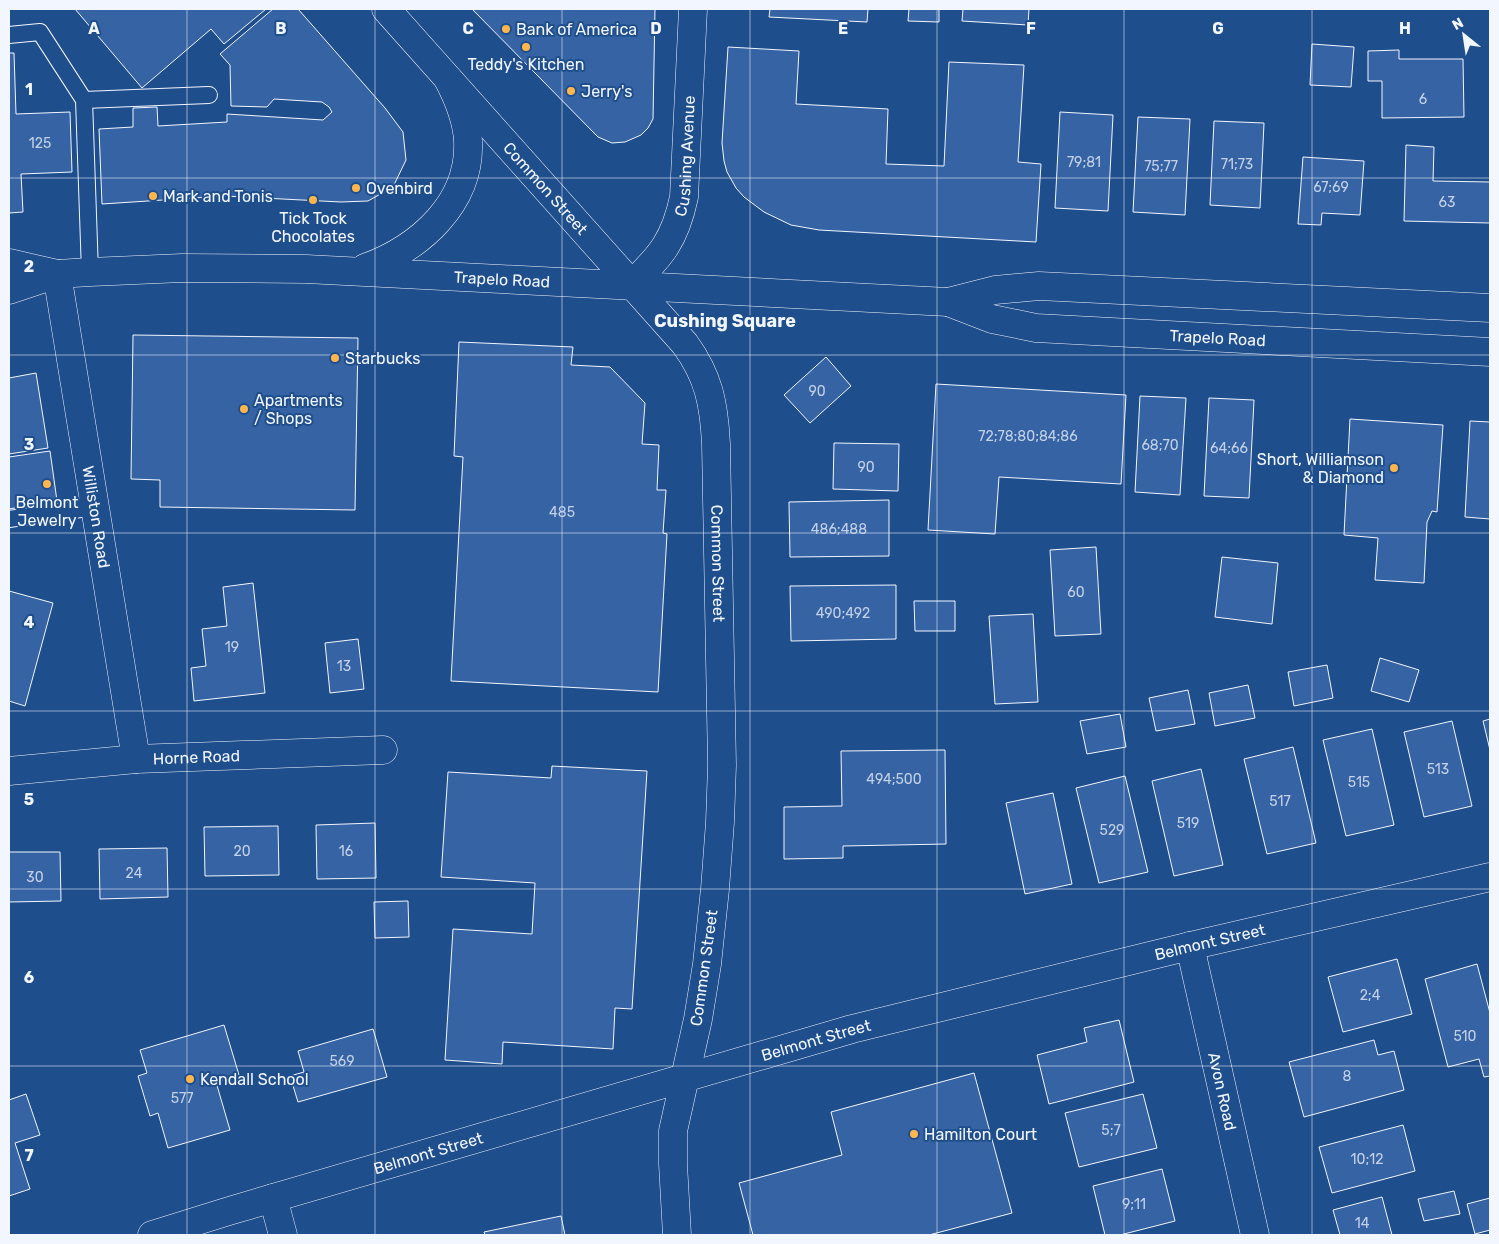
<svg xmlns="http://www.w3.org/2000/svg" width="1499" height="1244" viewBox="0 0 1499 1244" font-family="Rubik,sans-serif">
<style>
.building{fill:#3563a3;stroke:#f2f6ff}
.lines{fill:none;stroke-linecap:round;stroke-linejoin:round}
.lane-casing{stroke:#f2f6ff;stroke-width:18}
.street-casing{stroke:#f2f6ff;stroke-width:29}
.secondary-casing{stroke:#f2f6ff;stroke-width:29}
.primary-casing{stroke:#f2f6ff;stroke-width:29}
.lane{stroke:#1f4e8c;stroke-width:16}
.street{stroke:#1f4e8c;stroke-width:28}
.secondary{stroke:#1f4e8c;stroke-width:28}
.primary{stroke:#1f4e8c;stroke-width:28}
.grid{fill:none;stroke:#f2f6ff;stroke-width:1;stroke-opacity:0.55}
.poi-dot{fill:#ffb74d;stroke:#1f4e8c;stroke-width:2}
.labels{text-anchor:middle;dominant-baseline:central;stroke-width:4;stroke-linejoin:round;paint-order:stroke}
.number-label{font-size:14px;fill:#c3d1e8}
.poi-label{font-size:16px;fill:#f2f6ff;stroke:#1f4e8c;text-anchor:start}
.street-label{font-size:16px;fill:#f2f6ff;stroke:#1f4e8c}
.neighbourhood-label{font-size:18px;font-weight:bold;fill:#f2f6ff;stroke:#1f4e8c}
.grid-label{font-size:16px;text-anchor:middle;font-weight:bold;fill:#f2f6ff;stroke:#1f4e8c;stroke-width:4;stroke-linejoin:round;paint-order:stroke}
</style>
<rect width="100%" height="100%" fill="#1f4e8c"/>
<g class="building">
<polygon points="75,9 266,9 224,44 211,29 142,88"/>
<polygon points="273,9 298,9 385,108 403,132 406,160 393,187 368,201 341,202 224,196 102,204 99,129 133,127 133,108 157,107 158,126 227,122 227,114 323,120 332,112 329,107 322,102 274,99 267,107 231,106 230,65 220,54"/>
<polygon points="472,9 655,9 653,119 648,128 641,135 625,142 612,143 598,137"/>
<polygon points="770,9 868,9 867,22 769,17"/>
<polygon points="909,9 939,9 939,22 908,21"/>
<polygon points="963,9 1029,9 1028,25 962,21"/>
<polygon points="1312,44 1354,47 1351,87 1310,85"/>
<polygon points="728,47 799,51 796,104 888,109 886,164 944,166 949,62 1024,65 1018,162 1041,164 1036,242 819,230 791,225 764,212 744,197 736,188 727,172 724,161 722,143"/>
<polygon points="1399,50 1399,59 1463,59 1464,117 1382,118 1382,81 1368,81 1368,51"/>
<polygon points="9,53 14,53 16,114 70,112 72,172 21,174 23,212 9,213"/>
<polygon points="1060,112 1113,115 1108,211 1055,208"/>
<polygon points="1138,117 1190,119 1185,215 1133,212"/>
<polygon points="1214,121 1264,123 1260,208 1210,205"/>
<polygon points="1406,145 1434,147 1433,181 1490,182 1490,223 1404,221"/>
<polygon points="1303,157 1364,161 1360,215 1322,213 1321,225 1298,224"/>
<polygon points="133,335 358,338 355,510 160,507 160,480 131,479"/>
<polygon points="459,342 573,347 571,365 610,367 645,403 642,444 659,445 657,490 666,490 663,533 667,534 658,692 451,681 463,457 454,456"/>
<polygon points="826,357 851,386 810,423 784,395"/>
<polygon points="36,373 48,448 9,454 9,378"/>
<polygon points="936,384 1126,395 1121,484 999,477 995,534 928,530"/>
<polygon points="1140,396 1186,398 1180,495 1135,492"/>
<polygon points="1209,398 1254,400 1249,498 1204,496"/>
<polygon points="1350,419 1443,425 1437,512 1432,511 1427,522 1424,583 1375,580 1378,538 1344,535"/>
<polygon points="1470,421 1490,422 1490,519 1465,517"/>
<polygon points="834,443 899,444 898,491 833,489"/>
<polygon points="50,451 57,501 9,509 9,457"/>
<polygon points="889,500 889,556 790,557 789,502"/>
<polygon points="1096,547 1101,634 1055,636 1050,550"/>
<polygon points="1222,557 1278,563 1272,624 1215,617"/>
<polygon points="253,583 265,693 194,701 191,668 206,666 202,629 227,626 223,587"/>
<polygon points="896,585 896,639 791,641 790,586"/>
<polygon points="9,591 53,603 25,706 9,701"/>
<polygon points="914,601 955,601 955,631 915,631"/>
<polygon points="1033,614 1038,702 995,704 989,616"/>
<polygon points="358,639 364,689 330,693 325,643"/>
<polygon points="1380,658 1419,670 1409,702 1371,691"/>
<polygon points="1327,665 1333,698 1294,706 1288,672"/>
<polygon points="1248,685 1255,718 1215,726 1209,693"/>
<polygon points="1188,690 1195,724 1156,731 1149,698"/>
<polygon points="1120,714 1126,747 1087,754 1080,721"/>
<polygon points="1490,719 1490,750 1483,721"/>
<polygon points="1452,721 1472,806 1424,817 1404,732"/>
<polygon points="1372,729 1394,825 1346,836 1323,740"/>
<polygon points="1293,747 1316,843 1267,854 1244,759"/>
<polygon points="945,750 946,844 843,846 843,858 784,859 784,807 842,806 841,751"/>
<polygon points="552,766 647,771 632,1009 615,1008 613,1049 503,1042 502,1064 445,1060 453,929 532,934 535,883 441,877 448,772 551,778"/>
<polygon points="1201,769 1223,865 1174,876 1152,781"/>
<polygon points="1125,776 1148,872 1099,883 1076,788"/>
<polygon points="1053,793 1072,884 1025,894 1006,803"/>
<polygon points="375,823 376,878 317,879 316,825"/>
<polygon points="278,826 279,875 205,876 204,827"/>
<polygon points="167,848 168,897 100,899 99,849"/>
<polygon points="9,852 60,852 61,901 9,902"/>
<polygon points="408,901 409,937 375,938 374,902"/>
<polygon points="1397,959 1412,1014 1343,1032 1328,977"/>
<polygon points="1477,964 1490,1013 1490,1076 1484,1077 1479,1059 1448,1067 1425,979"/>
<polygon points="1119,1020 1134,1082 1049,1104 1037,1055 1087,1042 1084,1028"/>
<polygon points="224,1025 239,1075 216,1082 230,1130 168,1148 158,1113 150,1116 138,1076 147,1073 140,1050"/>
<polygon points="373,1029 387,1077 298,1102 290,1076 304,1072 298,1051"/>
<polygon points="1374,1040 1378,1055 1394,1051 1404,1090 1304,1117 1289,1062"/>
<polygon points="974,1073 1012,1213 929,1235 753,1235 739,1183 842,1155 831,1112"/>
<polygon points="26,1094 40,1135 15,1143 30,1189 9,1196 9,1100"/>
<polygon points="1143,1094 1157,1148 1079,1167 1065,1113"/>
<polygon points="1403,1125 1415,1171 1332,1193 1319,1147"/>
<polygon points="1162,1169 1175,1221 1120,1235 1105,1235 1093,1186"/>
<polygon points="1454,1191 1460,1214 1424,1221 1418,1199"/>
<polygon points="1382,1197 1392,1235 1340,1235 1333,1210"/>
<polygon points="1490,1198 1490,1230 1475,1234 1467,1204"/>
<polygon points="561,1216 565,1235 485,1235 484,1232"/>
</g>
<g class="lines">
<g class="lane-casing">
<g id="lane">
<polyline points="9,35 40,32 84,100 90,272"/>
<polyline points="84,100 209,95"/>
<polyline points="9,519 95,507"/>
</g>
</g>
<g class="street-casing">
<g id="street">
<path id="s1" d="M57 274 136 759"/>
<path id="s2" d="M631 285C661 256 675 240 684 197L693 9"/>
<path id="s3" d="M9 771 136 759 383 750"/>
<path id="s4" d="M1190 946 1255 1235"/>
<polyline points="273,1198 283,1235"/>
</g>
</g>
<g class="secondary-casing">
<g id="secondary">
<path id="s5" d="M386 9 685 344C709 377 714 404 716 444L722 765 720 822 715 889 707 964 698 1019 673 1131V1164L677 1235"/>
<path id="s6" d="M152 1235 229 1211 852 1029 1190 946 1490 877"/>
</g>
</g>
<g class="primary-casing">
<g id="primary">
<polyline points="9,263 57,274"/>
<path d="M365 268C420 248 471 203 468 141 467 119 458 98 448 79"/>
<path id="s7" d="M9 290 57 274 90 272 182 268 306 269 948 302 995 290 1039 286 1490 308"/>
<path id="s8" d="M948 302 992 319 1036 328 1490 352"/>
</g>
</g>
<use href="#lane" class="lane"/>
<use href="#street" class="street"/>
<use href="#secondary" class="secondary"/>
<use href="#primary" class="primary"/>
</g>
<path class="grid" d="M187 9V1235M375 9V1235M562 9V1235M750 9V1235M937 9V1235M1124 9V1235M1312 9V1235M9 178H1490M9 355H1490M9 533H1490M9 711H1490M9 889H1490M9 1066H1490"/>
<g class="poi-dot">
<circle cx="506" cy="29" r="5"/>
<circle cx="526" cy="47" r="5"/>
<circle cx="571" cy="91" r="5"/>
<circle cx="356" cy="188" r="5"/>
<circle cx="153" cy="196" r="5"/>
<circle cx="313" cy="200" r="5"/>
<circle cx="335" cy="358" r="5"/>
<circle cx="244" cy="409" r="5"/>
<circle cx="1394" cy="468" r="5"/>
<circle cx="47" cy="484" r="5"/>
<circle cx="190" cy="1079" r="5"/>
<circle cx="914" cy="1134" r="5"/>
</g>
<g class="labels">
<g class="number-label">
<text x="1423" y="99">6</text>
<text x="40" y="143">125</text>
<text x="1084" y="162">79;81</text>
<text x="1237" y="164">71;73</text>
<text x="1161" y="166">75;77</text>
<text x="1331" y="187">67;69</text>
<text x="1447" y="202">63</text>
<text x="817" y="391">90</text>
<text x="1028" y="436">72;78;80;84;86</text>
<text x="1160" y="445">68;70</text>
<text x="1229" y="448">64;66</text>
<text x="866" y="467">90</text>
<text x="562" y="512">485</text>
<text x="839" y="529">486;488</text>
<text x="1076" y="592">60</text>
<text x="843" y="613">490;492</text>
<text x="232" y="647">19</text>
<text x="344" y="666">13</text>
<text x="1438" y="769">513</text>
<text x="894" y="779">494;500</text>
<text x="1359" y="782">515</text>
<text x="1280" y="801">517</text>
<text x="1188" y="823">519</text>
<text x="1112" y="830">529</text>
<text x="242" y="851">20</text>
<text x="346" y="851">16</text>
<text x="134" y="873">24</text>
<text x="35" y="877">30</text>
<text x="1370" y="995">2;4</text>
<text x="1465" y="1036">510</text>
<text x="342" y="1061">569</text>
<text x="1347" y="1076">8</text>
<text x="182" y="1098">577</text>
<text x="1111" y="1130">5;7</text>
<text x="1367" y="1159">10;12</text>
<text x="1134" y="1204">9;11</text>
<text x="1362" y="1223">14</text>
</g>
<g class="poi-label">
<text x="516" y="29">Bank of America</text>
<text x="526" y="64" text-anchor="middle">Teddy's Kitchen</text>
<text x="581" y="91">Jerry's</text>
<text x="366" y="188">Ovenbird</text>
<text x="163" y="196">Mark and Tonis</text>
<text x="313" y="218" text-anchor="middle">Tick Tock<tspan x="313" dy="18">Chocolates</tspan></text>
<text x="345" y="358">Starbucks</text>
<text x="254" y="400">Apartments<tspan x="254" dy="18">/ Shops</tspan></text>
<text x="1384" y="459" text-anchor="end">Short, Williamson<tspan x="1384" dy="18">&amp; Diamond</tspan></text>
<text x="47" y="502" text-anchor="middle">Belmont<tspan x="47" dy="18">Jewelry</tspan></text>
<text x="200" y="1079">Kendall School</text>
<text x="924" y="1134">Hamilton Court</text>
</g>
<g class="street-label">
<text stroke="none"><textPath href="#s2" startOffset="146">Cushing Avenue</textPath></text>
<text stroke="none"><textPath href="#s5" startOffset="240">Common Street</textPath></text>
<text stroke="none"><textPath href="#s7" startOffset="496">Trapelo Road</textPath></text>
<text stroke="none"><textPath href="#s8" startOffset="274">Trapelo Road</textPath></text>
<text stroke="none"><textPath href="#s1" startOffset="246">Williston Road</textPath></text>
<text stroke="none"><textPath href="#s5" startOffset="675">Common Street</textPath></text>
<text stroke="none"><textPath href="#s3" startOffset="188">Horne Road</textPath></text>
<text stroke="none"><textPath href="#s6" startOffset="1098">Belmont Street</textPath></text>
<text transform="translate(704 968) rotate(-82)">Common Street</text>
<text stroke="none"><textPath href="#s6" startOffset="692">Belmont Street</textPath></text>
<text stroke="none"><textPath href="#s4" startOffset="149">Avon Road</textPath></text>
<text stroke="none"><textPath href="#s6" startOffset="288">Belmont Street</textPath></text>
</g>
<g class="neighbourhood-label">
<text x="725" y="321">Cushing Square</text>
</g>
</g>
<g class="grid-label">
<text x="94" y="34">A</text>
<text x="281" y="34">B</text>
<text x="468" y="34">C</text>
<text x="656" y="34">D</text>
<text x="843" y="34">E</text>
<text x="1031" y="34">F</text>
<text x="1218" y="34">G</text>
<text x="1405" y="34">H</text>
<text x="29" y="95">1</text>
<text x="29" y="272">2</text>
<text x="29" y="450">3</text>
<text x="29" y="628">4</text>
<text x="29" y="805">5</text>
<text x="29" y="983">6</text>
<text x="29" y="1161">7</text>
</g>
<rect width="1499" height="1244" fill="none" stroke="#f2f6ff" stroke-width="20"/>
<g transform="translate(1464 35) rotate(330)" stroke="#1f4e8c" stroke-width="4" paint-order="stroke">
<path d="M0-4L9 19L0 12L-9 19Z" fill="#f2f6ff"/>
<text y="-8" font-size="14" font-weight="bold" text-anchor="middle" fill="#f2f6ff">N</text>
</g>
</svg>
